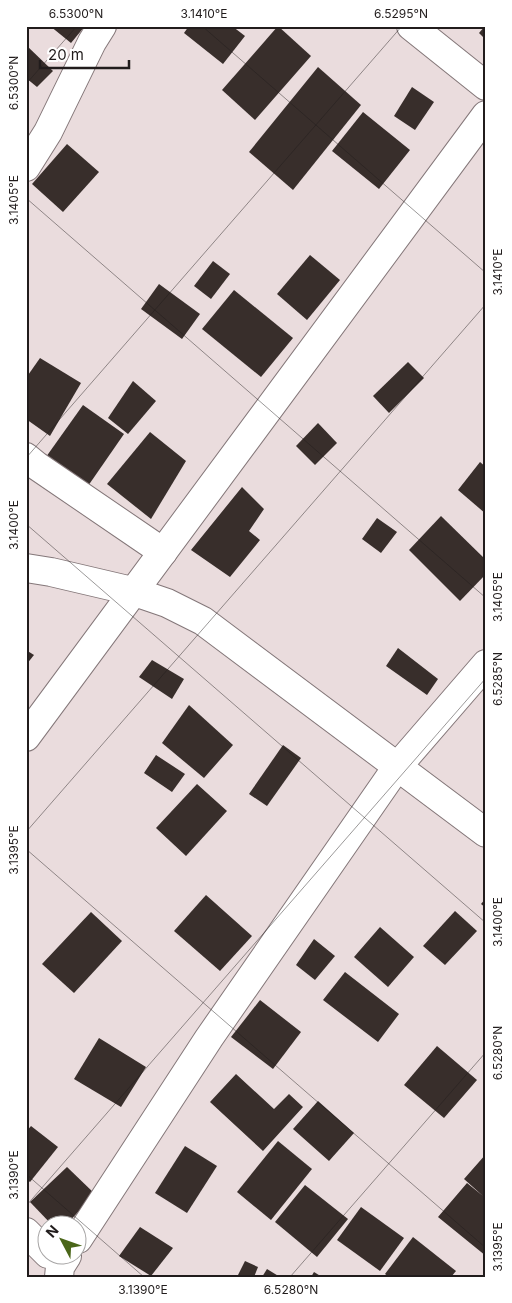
<svg xmlns="http://www.w3.org/2000/svg" width="512" height="1303" viewBox="0 0 512 1303" font-family="Inter,sans-serif">
<style>
.building{fill:#382e2b}
.lines{fill:none;stroke-linecap:round;stroke-linejoin:round}
.minor-casing{stroke:#847779;stroke-width:30}
.minor{stroke:#fff;stroke-width:28}
.ticks{fill:none;stroke:#211c1c;stroke-width:1;stroke-opacity:0.45}
.neatline{fill:none;stroke:#211c1c;stroke-width:2}
.ticks-label{font-size:12px;text-anchor:middle;fill:#211c1c}
</style>
<rect width="100%" height="100%" fill="#eadcdd"/>
<g class="building">
<polygon points="50,26 85,26 71,43"/>
<polygon points="189,26 232,26 245,36 223,64 184,33"/>
<polygon points="278,26 311,56 255,120 222,90"/>
<polygon points="485,26 486,26 486,40 479,33"/>
<polygon points="26,45 53,71 37,87 26,78"/>
<polygon points="318,67 361,105 293,190 249,152"/>
<polygon points="412,87 434,102 415,130 394,116"/>
<polygon points="363,112 410,150 379,189 332,151"/>
<polygon points="67,144 99,172 63,212 32,184"/>
<polygon points="310,255 340,280 307,320 277,294"/>
<polygon points="213,261 230,274 211,299 194,286"/>
<polygon points="159,284 200,314 182,339 141,309"/>
<polygon points="234,290 293,338 261,377 202,329"/>
<polygon points="40,358 81,383 50,436 26,419 26,378"/>
<polygon points="408,362 424,378 389,413 373,396"/>
<polygon points="133,381 156,401 128,434 108,418"/>
<polygon points="83,405 124,434 88,486 46,457"/>
<polygon points="318,423 337,443 315,465 296,446"/>
<polygon points="150,432 186,461 151,519 107,484"/>
<polygon points="480,462 486,467 486,514 458,490"/>
<polygon points="242,487 264,509 249,531 260,540 230,577 191,550"/>
<polygon points="441,516 486,560 486,574 460,601 409,550"/>
<polygon points="377,518 397,532 381,553 362,539"/>
<polygon points="398,648 438,679 427,695 386,666"/>
<polygon points="26,650 34,655 26,665"/>
<polygon points="152,660 184,679 172,699 139,677"/>
<polygon points="189,705 233,745 204,778 162,743"/>
<polygon points="283,745 301,758 267,806 249,794"/>
<polygon points="156,755 185,774 172,792 144,773"/>
<polygon points="197,784 227,811 186,856 156,828"/>
<polygon points="206,895 252,936 220,971 174,931"/>
<polygon points="486,898 486,908 481,904"/>
<polygon points="455,911 477,931 445,965 423,946"/>
<polygon points="91,912 122,941 74,993 42,964"/>
<polygon points="380,927 414,957 388,987 354,957"/>
<polygon points="314,939 335,956 315,980 296,965"/>
<polygon points="345,972 399,1014 378,1042 323,1000"/>
<polygon points="260,1000 301,1032 273,1069 231,1037"/>
<polygon points="99,1038 146,1067 121,1107 74,1079"/>
<polygon points="437,1046 477,1080 444,1118 404,1085"/>
<polygon points="236,1074 274,1109 289,1094 303,1107 263,1151 210,1102"/>
<polygon points="318,1101 354,1133 329,1161 293,1129"/>
<polygon points="31,1126 58,1147 30,1182 26,1179 26,1132"/>
<polygon points="278,1141 312,1169 271,1220 237,1192"/>
<polygon points="185,1146 217,1166 187,1213 155,1193"/>
<polygon points="486,1154 486,1195 484,1197 486,1199 486,1256 438,1217 467,1183 483,1196 464,1179"/>
<polygon points="67,1167 95,1194 65,1226 53,1226 30,1202"/>
<polygon points="305,1185 348,1219 317,1257 275,1222"/>
<polygon points="361,1207 404,1238 380,1271 337,1240"/>
<polygon points="140,1227 173,1248 151,1276 119,1256"/>
<polygon points="413,1237 456,1271 451,1277 389,1277 385,1274"/>
<polygon points="245,1261 258,1267 254,1277 237,1277"/>
<polygon points="267,1269 280,1277 262,1277"/>
<polygon points="314,1272 322,1277 311,1277"/>
</g>
<g class="lines">
<g class="minor-casing">
<g id="minor">
<polyline points="411,26 486,86"/>
<polyline points="26,167 48,132 92,42 102,26"/>
<polyline points="26,457 37,466 163,552"/>
<polyline points="26,568 51,572 132,591 167,603 203,621 486,833"/>
<polyline points="26,737 486,115"/>
<polyline points="26,1232 48,1254"/>
<polyline points="78,1239 209,1038 397,767 486,664"/>
<polyline points="59,1277 60,1267 67,1256"/>
</g>
</g>
<use href="#minor" class="minor"/>
</g>
<path class="ticks" d="M202 26 486 273M26 84 77 26M26 198 486 598M26 458 402 26M26 524 486 923M26 832 486 304M26 849 486 1248M26 1174 144 1277M26 1206 486 678M290 1277 486 1052"/>
<rect width="512" height="1303" fill="none" stroke="#ffffff" stroke-width="55"/>
<g transform="translate(62 1240) rotate(311)"><circle r="24" fill="#ffffff" stroke="#a6a4a4"/>
<path d="M0-4L9 19L0 12L-9 19Z" fill="#4a6619"/>
<text y="-8" font-size="14" font-weight="bold" text-anchor="middle" fill="#211c1c">N</text>
</g>
<path d="M40 60v8h89v-8" fill="none" stroke="#211c1c" stroke-width="2.5"/>
<text x="48" y="60" font-size="15" fill="#211c1c" stroke="#ffffff" stroke-width="4" paint-order="stroke">20 m</text>
<rect x="28" y="28" width="456" height="1248" class="neatline"/>
<g class="ticks-label">
<text x="76" y="18">6.5300°N</text>
<text x="204" y="18">3.1410°E</text>
<text x="401" y="18">6.5295°N</text>
<text transform="translate(14 83) rotate(-90)" y="4">6.5300°N</text>
<text transform="translate(14 200) rotate(-90)" y="4">3.1405°E</text>
<text transform="translate(498 272) rotate(-90)" y="4">3.1410°E</text>
<text transform="translate(14 525) rotate(-90)" y="4">3.1400°E</text>
<text transform="translate(498 597) rotate(-90)" y="4">3.1405°E</text>
<text transform="translate(498 679) rotate(-90)" y="4">6.5285°N</text>
<text transform="translate(14 850) rotate(-90)" y="4">3.1395°E</text>
<text transform="translate(498 922) rotate(-90)" y="4">3.1400°E</text>
<text transform="translate(498 1053) rotate(-90)" y="4">6.5280°N</text>
<text transform="translate(14 1175) rotate(-90)" y="4">3.1390°E</text>
<text transform="translate(498 1247) rotate(-90)" y="4">3.1395°E</text>
<text x="143" y="1294">3.1390°E</text>
<text x="291" y="1294">6.5280°N</text>
</g>
</svg>
